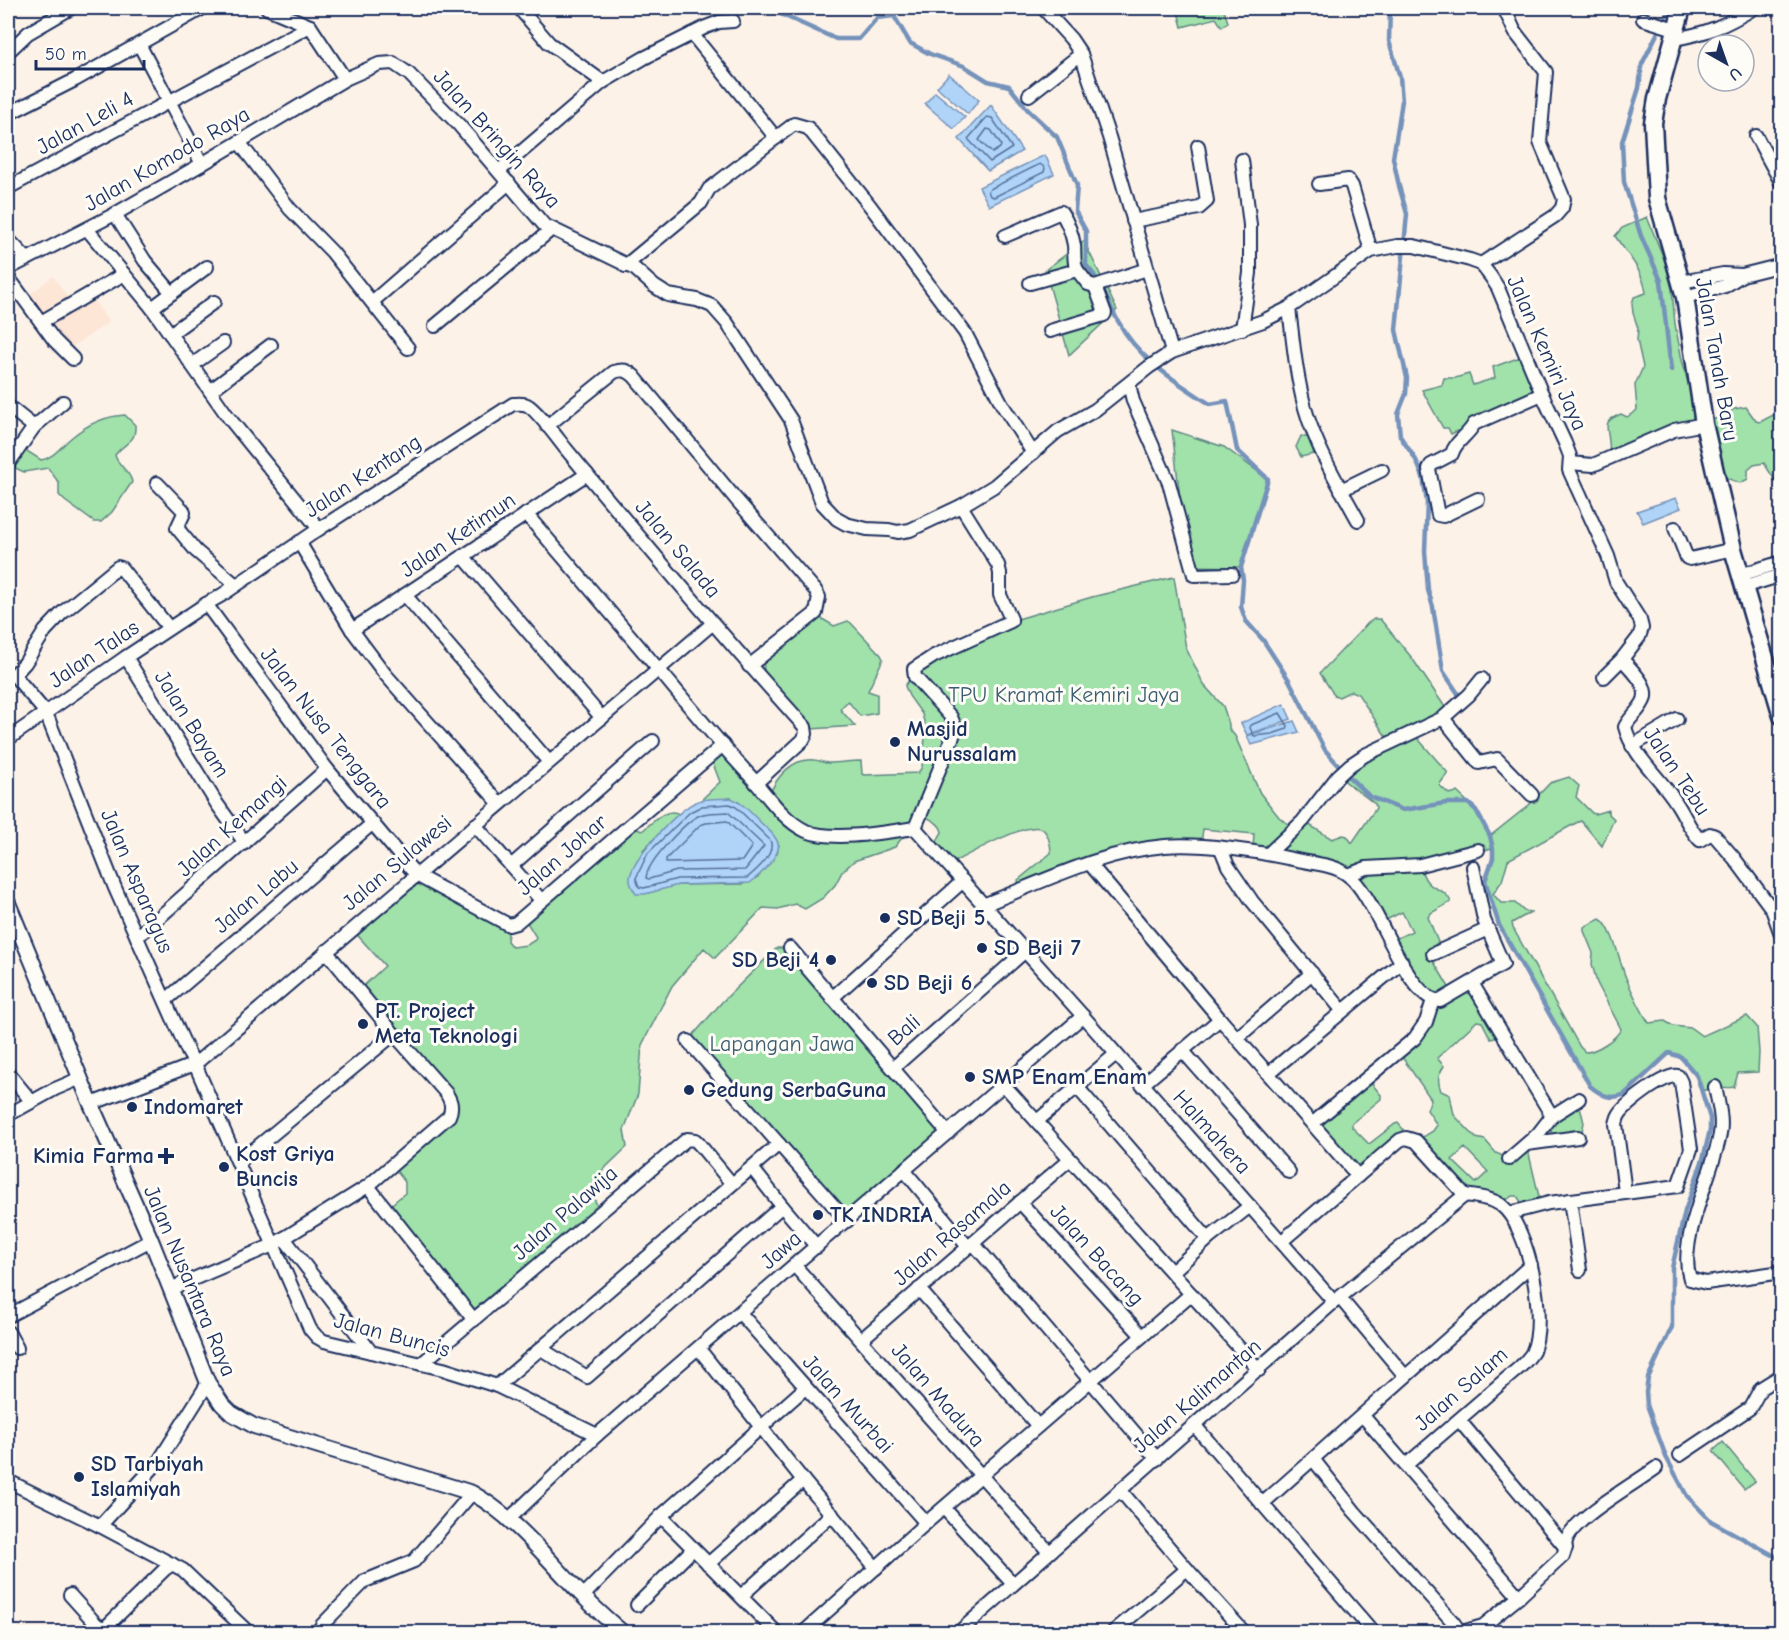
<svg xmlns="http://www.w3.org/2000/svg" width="1789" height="1640" viewBox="0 0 1789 1640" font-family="'Comic Neue',sans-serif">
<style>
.built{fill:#fde6d6}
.green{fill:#a1e1aa;stroke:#5e8884;stroke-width:1.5;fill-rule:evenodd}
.water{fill:#afd4f8;stroke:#7492ba;stroke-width:1.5}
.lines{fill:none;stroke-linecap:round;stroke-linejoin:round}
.shore{stroke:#56719c;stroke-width:1.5}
.stream{stroke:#7492ba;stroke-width:4.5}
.minor-casing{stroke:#1b2f5e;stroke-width:16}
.tertiary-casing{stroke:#1b2f5e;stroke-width:18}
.secondary-casing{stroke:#1b2f5e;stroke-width:21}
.minor{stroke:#fdfcf7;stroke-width:12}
.tertiary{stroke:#fdfcf7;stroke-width:14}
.secondary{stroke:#fdfcf7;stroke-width:16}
.poi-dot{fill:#1b2f5e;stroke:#fdfcf7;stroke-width:2}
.labels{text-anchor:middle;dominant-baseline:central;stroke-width:6;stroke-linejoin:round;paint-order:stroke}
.street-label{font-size:22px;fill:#1b2f5e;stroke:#fdfcf7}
.park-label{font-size:22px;fill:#3c5c71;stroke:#fdfcf7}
.poi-label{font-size:22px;font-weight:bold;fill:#1b2f5e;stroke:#fdfcf7;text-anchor:start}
</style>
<rect width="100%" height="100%" fill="#fdf2e8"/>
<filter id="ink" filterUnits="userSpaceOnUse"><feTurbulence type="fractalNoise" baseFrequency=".0167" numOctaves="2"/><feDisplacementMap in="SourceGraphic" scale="12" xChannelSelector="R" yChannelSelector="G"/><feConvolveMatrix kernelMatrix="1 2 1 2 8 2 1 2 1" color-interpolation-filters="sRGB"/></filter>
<g filter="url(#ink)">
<polygon class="built" points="53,276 74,306 90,295 109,322 68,350 24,299"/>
<g class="green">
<polygon points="1177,8 1223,8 1228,22 1222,27 1216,18 1182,27"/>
<path d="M1647 217 1664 259 1672 289 1675 324 1682 360 1699 425 1609 458C1609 453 1610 447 1609 442 1608 426 1601 422 1621 414L1627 417 1637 410 1635 385 1643 367 1637 340 1638 328 1633 313 1632 304 1634 297 1646 293C1643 270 1627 254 1615 236L1622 228Z"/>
<polygon points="1084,241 1117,310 1069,355 1045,270"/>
<polygon points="1526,355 1542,394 1451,434 1448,428 1443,428 1422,390 1442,385 1444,378 1455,378 1469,374 1473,385 1495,378 1493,367"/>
<polygon points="1746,407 1756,421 1760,422 1781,411 1781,477 1776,482 1764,463 1754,465 1748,470 1748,479 1740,483 1726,478 1718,448 1710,436 1713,420 1719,417 1721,422 1726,423 1730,421 1727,414 1734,409"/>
<path d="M125 415 135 425C136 444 125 441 115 455 118 467 130 470 132 482L112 512 101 522H94L65 501 59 495V483L48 468 24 472 13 467 23 452 27 451 41 460C54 458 62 445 72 437 88 424 104 416 125 415Z"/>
<polygon points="1172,430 1224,447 1268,479 1241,567 1188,566"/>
<polygon points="1301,436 1310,438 1314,454 1301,457 1296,447"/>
<path d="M1174 577 1186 648 1204 685 1223 706 1229 724V729L1235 736 1260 793 1279 817 1294 829 1303 821 1332 839 1343 835 1347 836 1352 843 1376 808 1375 804 1338 776 1394 742 1385 735 1358 694 1351 691 1339 697 1334 695 1320 673 1368 623 1374 619H1380L1412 658 1449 713 1413 733 1448 773 1439 785 1449 794 1457 792 1476 810 1490 836 1529 805 1550 783 1569 777 1579 786 1576 797 1592 813 1595 814 1608 810V813L1614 819 1602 846 1581 821 1576 823 1508 860 1502 881 1493 894 1501 903H1515L1524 911 1531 912 1512 923 1513 928 1580 1047 1585 1052C1596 1052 1616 1039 1621 1029L1597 983 1592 964 1593 953 1584 931V927L1600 919C1613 926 1620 964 1626 978 1633 994 1640 1009 1649 1023L1665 1021 1673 1026 1691 1028 1702 1036 1747 1016 1757 1027 1759 1052 1758 1072 1738 1073 1734 1087C1727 1089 1722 1086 1715 1087 1709 1088 1708 1091 1701 1090 1695 1072 1687 1059 1669 1053L1625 1094C1611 1101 1601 1095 1590 1086L1499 925 1485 881 1493 858V849L1478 850 1420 865C1427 896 1443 883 1451 902L1431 913 1428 917 1438 942 1428 952 1453 994 1472 983 1498 1037 1491 1039 1482 1022 1477 1021 1437 1058 1444 1066C1438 1075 1437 1081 1441 1091L1450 1095 1454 1115 1476 1138 1485 1140 1496 1153 1509 1159 1528 1150 1541 1205 1525 1208 1517 1196H1512L1500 1205 1465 1195 1416 1141 1433 1131 1437 1125 1427 1110 1431 1099 1402 1057 1415 1038 1428 997 1395 939 1412 931 1402 912 1386 920 1348 875 1253 848 1254 834 1203 829 1201 843 1165 846 1020 888 1018 880 1051 853C1051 846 1048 830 1040 828 1023 823 966 856 948 865L933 848 942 832C940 822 929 819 920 814L895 847 854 861 842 872 835 885 823 898 805 909 795 904 778 909 763 908 715 958 704 948 672 986 642 1045 638 1094 624 1130 627 1147 604 1169 591 1188 599 1212 474 1320 386 1209 405 1193V1182L391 1164 452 1109 359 990 385 966 352 929 416 875 509 925 507 941 512 947 527 945 535 940 536 937 523 916 632 823 637 829 642 831C652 823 667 806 679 814L643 850 678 885 743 884 758 877 777 853 779 845 731 798 700 801 720 782 710 756 723 745 769 796C776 777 792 758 814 760 819 760 823 763 828 763 839 763 850 761 861 761L862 774 864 775 918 773 922 767 926 729 922 714 909 696 905 686 914 672 1011 621 1092 597ZM1465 1148 1488 1172 1476 1183 1452 1160Z"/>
<polygon points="819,617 834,626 848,621 851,623 881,655 883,659 868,691 877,694 877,713 860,716 848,701 840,709 855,726 811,729 766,685 763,662"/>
<polygon points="777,948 790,948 948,1133 847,1221 688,1041 722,1002"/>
<polygon points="1368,1079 1381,1095 1381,1099 1352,1123 1352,1127 1369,1144 1395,1124 1398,1123 1403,1129 1406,1138 1358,1176 1313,1123"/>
<polygon points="1579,1102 1584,1123 1581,1135 1552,1135 1550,1126 1555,1119"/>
<polygon points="1723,1442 1755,1481 1744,1489 1713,1451"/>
</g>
<g class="water">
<polygon points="949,74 979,100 968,114 937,87"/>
<polygon points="935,92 965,117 954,129 925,104"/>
<polygon points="991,105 1022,151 988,171 959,139"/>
<polygon points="1045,155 1054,174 989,206 979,187"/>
<polygon points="1676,498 1681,508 1643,523 1637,511"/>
<polygon points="1284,704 1291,719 1247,735 1241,723"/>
<polygon points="1294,721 1299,732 1251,745 1247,736"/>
<path d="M731 798C743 803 751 813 760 822 766 828 775 834 778 843 782 855 759 876 750 883L678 885 645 894H636C633 889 629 884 630 877 634 857 679 808 698 801 708 798 721 799 731 798Z"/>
</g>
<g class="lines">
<g class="shore">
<polygon points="987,117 992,118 1012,148 990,162 968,139"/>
<polygon points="987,129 991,130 1001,145 1000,148 992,153 979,140"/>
<polygon points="1040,164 1045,168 1044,172 994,197 990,196 988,191 990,189"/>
<polygon points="1280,713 1288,726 1287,729 1272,734 1254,736 1250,728 1251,725"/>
<path d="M730 804 736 807 770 840C776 853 757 870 747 878L677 879 644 888 639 887 636 878 648 853 690 812 702 806Z"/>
<path d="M728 812 764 846 745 870 677 871 649 879 646 878C647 862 686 821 700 815 709 812 719 813 728 812Z"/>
<polygon points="727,821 752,846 742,861 666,863 666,859 700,825 706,823"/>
</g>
<g class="stream">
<path d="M767 8 836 39H859L877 18 894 16 910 43 930 54 964 66 988 81 1009 86 1028 110 1057 137 1077 185 1075 211 1086 231V265C1104 285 1106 300 1118 321 1138 359 1175 381 1210 404L1227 401 1237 450 1268 479 1241 567 1243 580 1241 607 1246 621 1263 640 1289 680 1325 750 1349 777 1369 796 1403 810 1446 803H1468L1476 810 1490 836 1493 849V858L1485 881 1499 925 1590 1086C1601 1095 1611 1101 1625 1094L1669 1053 1681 1057 1697 1076 1710 1118V1130L1703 1159 1685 1211 1672 1268V1327L1648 1378 1646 1392 1647 1405 1666 1457 1687 1496 1711 1521 1782 1560"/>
<polyline points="1390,8 1389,41 1400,77 1402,101 1393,158 1399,186 1407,214 1396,330 1407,378 1406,394 1398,414 1400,436 1416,460 1423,477 1427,503 1425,551 1428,590 1433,607 1443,671 1461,698"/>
<polyline points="1670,8 1642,64 1639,88 1622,142 1624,182 1641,236 1661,281 1671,370"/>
</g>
<g class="minor-casing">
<g id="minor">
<polyline points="267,8 310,26 345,79"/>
<polyline points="519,8 549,43 603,82"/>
<polyline points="1043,8 1071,39 1081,54 1109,137 1172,352"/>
<polyline points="1643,19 1675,29"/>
<polyline points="692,34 776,138"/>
<path d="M1673 39C1706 34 1726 25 1754 8"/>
<polyline points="139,44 202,164"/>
<polyline points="8,52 28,33 71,8"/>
<polyline points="1029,95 1081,54"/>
<polyline points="8,114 75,80 203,8"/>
<polyline points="1756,136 1782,184"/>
<polyline points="239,142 290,209 332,252 408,348"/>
<polyline points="1242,160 1250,225 1250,273 1242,329"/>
<polyline points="499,171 603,82 644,58 706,27 719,22 733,21"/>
<polyline points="1319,184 1348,180 1352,186 1371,251"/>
<polyline points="8,188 310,26"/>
<polyline points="115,214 145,261 172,293"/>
<polyline points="1133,221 1199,208 1207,201 1198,146"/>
<polyline points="87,229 152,308 229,418 319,529"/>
<path d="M1005 236 1061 212C1067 221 1072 234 1074 245 1075 254 1073 262 1077 270"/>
<polyline points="8,239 27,259"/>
<polyline points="1481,264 1555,216 1562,208 1564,199 1540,142 1546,72 1515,32 1504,8"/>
<polyline points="625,266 701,203 709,189 794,124 808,128 871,207 965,333 1003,406 1033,453"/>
<polyline points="8,269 115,214 202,164 345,79 379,64 393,63 409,74 459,125 544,225 635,269 654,286 668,295 697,300 712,306 727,323 791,420 822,503 837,519 846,524 867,529 889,530 898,532 910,530 961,506 994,486 1058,431 1095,410 1149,367 1172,352 1263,321 1289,308 1371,251 1397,246 1414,246 1470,260 1481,264 1491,277 1498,288 1542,394 1565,443 1570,456 1569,470 1608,556 1616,582 1640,620 1642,628 1639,637 1622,659 1604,677"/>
<polyline points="8,277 54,340 73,359"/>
<polyline points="1681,282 1723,274 1742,275"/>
<polyline points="1030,283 1077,270 1088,284 1095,286 1147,269"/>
<polyline points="1685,297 1725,286 1742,275 1782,265"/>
<polyline points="372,302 509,183"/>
<polyline points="152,308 207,267"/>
<path d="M1289 308C1293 341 1296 375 1305 408 1316 447 1338 484 1358 520"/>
<polyline points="41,322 124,274"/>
<polyline points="435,326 552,229"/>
<polyline points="1050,331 1104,315 1105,313 1095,286"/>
<polyline points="170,334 214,302"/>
<polyline points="192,365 223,343"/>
<polyline points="1129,384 1133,401 1169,483 1194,575 1232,574"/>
<polyline points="210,391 271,345"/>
<polyline points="8,406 34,427 8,464"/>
<path d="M547 426 614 372C623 369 627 370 634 376L735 498 815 590 819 597 816 613 749 666"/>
<polyline points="34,427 63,402"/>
<polyline points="1570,463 1593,465 1674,430 1704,424"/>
<polyline points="157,483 183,510 184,513 177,528 196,551 236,585"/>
<polyline points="1341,490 1382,470"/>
<path d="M1478 499 1443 516 1438 515 1429 469 1431 465 1452 454C1455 441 1468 436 1474 424L1542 394"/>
<path d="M526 514C573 568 619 623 665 677 693 711 721 745 751 777 767 795 784 821 806 831 832 842 887 832 915 828"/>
<polyline points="1675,528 1687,558 1690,559 1733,549"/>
<polyline points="299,542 352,630 385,674 500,804"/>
<polyline points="463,556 602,718"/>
<polyline points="1740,575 1782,562"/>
<polyline points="1743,587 1782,575"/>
<polyline points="405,595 549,762"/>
<polyline points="206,604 327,769 416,875 509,925 516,923 723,745"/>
<polyline points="169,628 121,568 118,567 62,613 45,631 25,663 14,675 46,713 115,888 188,1052 195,1064 310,1329 317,1337 324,1341 443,1369 497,1386 597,1435"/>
<polyline points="352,630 587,474"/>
<polyline points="126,657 217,804 245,843"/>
<path d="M1622 659C1632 671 1653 688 1642 704 1637 713 1629 718 1625 727 1633 757 1662 779 1677 804 1685 816 1690 830 1700 840L1710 834 1715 836 1734 858 1772 909 1782 937"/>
<polyline points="1443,718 1479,763 1497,759 1532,795"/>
<path d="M8 739 126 657 206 604 222 595 319 529 513 404C517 404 523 403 527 405 536 409 558 439 566 449 644 543 722 636 805 727L806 734 803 740 756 783"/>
<polyline points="1632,746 1677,719"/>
<polyline points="475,825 541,900"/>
<polyline points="915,828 1083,1016 1334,1302"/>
<polyline points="915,828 956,729 951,717 915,677 914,669 934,656 1011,621 1011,619 1000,595 1000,573 998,565 961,506"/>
<polyline points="1221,849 1228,866 1252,901 1342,1010"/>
<polyline points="1268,854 1303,821 1338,776 1350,765 1365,755 1443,718 1469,695 1482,679"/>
<polyline points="1090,864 1220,1019 1358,1176"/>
<polyline points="511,866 653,741"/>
<polyline points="1348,875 1366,868 1420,865 1478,850"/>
<path d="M983 905C1040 883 1103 851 1165 846 1201 843 1256 851 1292 859 1309 863 1334 864 1348 875 1378 897 1404 998 1440 1001L1503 964 1484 920 1473 867"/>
<polyline points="137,937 327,769"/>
<polyline points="790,948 948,1133"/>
<polyline points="1433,954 1488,929"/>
<polyline points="1472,983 1552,1116 1538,1134 1509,1159"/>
<polyline points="832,998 963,881"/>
<polyline points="166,1000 373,823"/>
<polyline points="1237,1038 1312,973"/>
<polyline points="688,1041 847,1221"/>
<polyline points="1182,1050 1289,1172"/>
<polyline points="893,1068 1024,952"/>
<polyline points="8,1073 32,1102"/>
<polyline points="1269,1073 1402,962"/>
<polyline points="1004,1085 1259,1370"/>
<polyline points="1142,1085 1220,1019"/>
<polyline points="1077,1087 1208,1239"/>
<path d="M1715 1087C1718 1102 1723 1119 1720 1134 1713 1175 1677 1240 1690 1279L1706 1283 1782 1272"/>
<polyline points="91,1104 195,1064 712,624"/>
<polyline points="8,1115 55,1089 81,1078"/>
<polyline points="1552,1116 1579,1099"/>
<polyline points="1037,1121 1116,1054"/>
<polyline points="1313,1123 1415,1038 1426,1022 1433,1000"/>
<polyline points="1527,1144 1578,1137"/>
<polyline points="239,1162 394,1034"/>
<polyline points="752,1168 782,1206"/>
<polyline points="904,1170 968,1247"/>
<polyline points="368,1186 474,1320"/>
<polyline points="1570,1200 1580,1270"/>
<polyline points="1020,1202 1142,1336"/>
<path d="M1510 1213 1549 1203 1678 1186 1691 1149 1681 1082 1678 1076C1666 1073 1625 1104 1619 1115 1617 1118 1617 1121 1616 1124L1625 1192"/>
<polyline points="284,1238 371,1352"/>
<polyline points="1282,1241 1400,1140 1406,1138 1416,1141 1465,1195"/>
<polyline points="973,1243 1157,1459"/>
<polyline points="795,1266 1049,1552"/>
<polyline points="1172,1272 1208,1239 1250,1206"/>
<path d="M170 1289 273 1245 368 1186 449 1116C453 1107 451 1101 446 1093L394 1034 326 951"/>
<polyline points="919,1289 1038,1426"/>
<polyline points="1340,1298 1405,1376"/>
<polyline points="740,1313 926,1523"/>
<polyline points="8,1316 151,1240"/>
<polyline points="8,1332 17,1348"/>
<polyline points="862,1339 1070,1159"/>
<polyline points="541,1349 587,1377 782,1206 817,1247"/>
<polyline points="699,1349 803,1480 876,1568"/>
<polyline points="421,1364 687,1139 695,1140 699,1144 732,1184"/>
<polyline points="497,1386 779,1144"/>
<polyline points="1363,1416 1519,1597"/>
<polyline points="1459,1420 1566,1548"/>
<polyline points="1195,1426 1373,1632"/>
<polyline points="1680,1455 1750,1408 1761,1388 1782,1375"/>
<polyline points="1313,1459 1354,1511 1453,1622 1460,1632"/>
<path d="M1406 1465 1520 1367C1524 1363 1529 1358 1532 1353 1548 1321 1529 1226 1501 1205 1491 1198 1477 1197 1465 1195"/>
<polyline points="8,1481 100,1526 183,1570 248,1632"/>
<polyline points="1120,1490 1187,1569 1244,1632"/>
<polyline points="1262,1504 1531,1265"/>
<polyline points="944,1508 1013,1584"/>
<polyline points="661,1516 776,1632"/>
<polyline points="508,1520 597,1435 1083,1016"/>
<polyline points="100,1526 159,1461 208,1383"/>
<polyline points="708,1564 803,1480"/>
<polyline points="70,1595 97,1625 105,1628 165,1569 172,1564"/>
<polyline points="583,1596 661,1516 805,1388"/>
<polyline points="741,1596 832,1514"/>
<polyline points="637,1605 693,1549"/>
<polyline points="318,1632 322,1625 365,1581 414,1561 472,1493"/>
<polyline points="804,1632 926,1523 1191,1294"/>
<polyline points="959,1632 1334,1302 1465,1195"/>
<polyline points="1113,1632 1187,1569"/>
<path d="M1462 1632 1483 1626 1519 1597 1563 1556C1566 1550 1564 1545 1567 1538 1579 1515 1634 1484 1656 1468"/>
</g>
</g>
<g class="tertiary-casing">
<path id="tertiary" d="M8 903 91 1104 151 1240 208 1383 222 1404 231 1413 254 1426 472 1493C515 1517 547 1559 581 1594 594 1608 608 1620 622 1632"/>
</g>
<g class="secondary-casing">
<polyline id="secondary" points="1682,8 1657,99 1653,123 1657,198 1685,297 1704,424 1733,549 1782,716"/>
</g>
<use href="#minor" class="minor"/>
<use href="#tertiary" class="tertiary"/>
<use href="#secondary" class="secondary"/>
</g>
</g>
<g class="poi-dot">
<circle cx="895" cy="742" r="6"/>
<circle cx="885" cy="918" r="6"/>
<circle cx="982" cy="948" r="6"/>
<circle cx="831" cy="960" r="6"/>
<circle cx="872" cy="983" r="6"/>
<circle cx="363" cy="1024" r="6"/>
<circle cx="970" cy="1077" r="6"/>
<circle cx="689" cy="1090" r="6"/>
<circle cx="132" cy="1107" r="6"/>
<path d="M163 1147h6v6h6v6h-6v6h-6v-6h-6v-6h6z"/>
<circle cx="224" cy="1167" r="6"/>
<circle cx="818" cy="1215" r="6"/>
<circle cx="79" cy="1477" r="6"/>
</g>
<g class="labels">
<g class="street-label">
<text transform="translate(85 123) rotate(-29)">Jalan Leli 4</text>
<text transform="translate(497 139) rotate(48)">Jalan Bringin Raya</text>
<text transform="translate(167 159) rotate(-30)">Jalan Komodo Raya</text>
<text transform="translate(1547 353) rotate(66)">Jalan Kemiri Jaya</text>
<text transform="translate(1717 359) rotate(80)">Jalan Tanah Baru</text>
<text transform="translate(363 476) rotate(-33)">Jalan Kentang</text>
<text transform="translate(458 535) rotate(-34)">Jalan Ketimun</text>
<text transform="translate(678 549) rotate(50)">Jalan Salada</text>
<text transform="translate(94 654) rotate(-34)">Jalan Talas</text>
<text transform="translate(192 724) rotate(58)">Jalan Bayam</text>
<text transform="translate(326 728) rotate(52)">Jalan Nusa Tenggara</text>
<text transform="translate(1677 771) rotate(56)">Jalan Tebu</text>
<text transform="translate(232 826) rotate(-42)">Jalan Kemangi</text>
<text transform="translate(562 855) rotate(-41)">Jalan Johar</text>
<text transform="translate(397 863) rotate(-40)">Jalan Sulawesi</text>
<text transform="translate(137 881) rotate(67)">Jalan Asparagus</text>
<text transform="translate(256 896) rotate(-40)">Jalan Labu</text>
<text transform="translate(904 1030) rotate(-42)">Bali</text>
<text transform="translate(1212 1132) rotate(48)">Halmahera</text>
<text transform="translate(565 1213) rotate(-41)">Jalan Palawija</text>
<text transform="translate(952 1233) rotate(-41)">Jalan Rasamala</text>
<text transform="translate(781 1250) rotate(-41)">Jawa</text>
<text transform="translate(1097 1255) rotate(48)">Jalan Bacang</text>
<text transform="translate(190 1281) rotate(67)">Jalan Nusantara Raya</text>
<text transform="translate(392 1335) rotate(15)">Jalan Buncis</text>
<text transform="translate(1461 1389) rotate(-41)">Jalan Salam</text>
<text transform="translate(938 1395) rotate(49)">Jalan Madura</text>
<text transform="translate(1197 1396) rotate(-41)">Jalan Kalimantan</text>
<text transform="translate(848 1404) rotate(48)">Jalan Murbai</text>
</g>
<g class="park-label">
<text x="1064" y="695">TPU Kramat Kemiri Jaya</text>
<text x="782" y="1044">Lapangan Jawa</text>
</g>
<g class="poi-label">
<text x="907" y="729">Masjid<tspan x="907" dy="25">Nurussalam</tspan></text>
<text x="897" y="918">SD Beji 5</text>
<text x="994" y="948">SD Beji 7</text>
<text x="819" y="960" text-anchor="end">SD Beji 4</text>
<text x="884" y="983">SD Beji 6</text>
<text x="375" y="1011">PT. Project<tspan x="375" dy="25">Meta Teknologi</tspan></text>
<text x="982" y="1077">SMP Enam Enam</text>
<text x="701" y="1090">Gedung SerbaGuna</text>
<text x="144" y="1107">Indomaret</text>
<text x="236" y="1154">Kost Griya<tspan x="236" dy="25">Buncis</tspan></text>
<text x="154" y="1156" text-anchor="end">Kimia Farma</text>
<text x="830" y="1215">TK INDRIA</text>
<text x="91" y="1464">SD Tarbiyah<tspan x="91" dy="25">Islamiyah</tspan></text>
</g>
</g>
<rect width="1789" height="1640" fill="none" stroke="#fdfcf7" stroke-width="30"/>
<rect x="15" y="15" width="1759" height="1610" fill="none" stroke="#1b2f5e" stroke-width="2" filter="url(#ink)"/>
<g transform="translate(1726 63) rotate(140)"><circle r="28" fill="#fdfcf7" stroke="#a3aaba" stroke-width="1.5"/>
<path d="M0-4.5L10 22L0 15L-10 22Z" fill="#1b2f5e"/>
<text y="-9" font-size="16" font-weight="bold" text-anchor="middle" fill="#1b2f5e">U</text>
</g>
<path d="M36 60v9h108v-9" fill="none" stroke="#1b2f5e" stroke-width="3"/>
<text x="45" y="60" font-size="18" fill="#1b2f5e" stroke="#fdfcf7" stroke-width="4.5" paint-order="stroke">50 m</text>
</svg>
